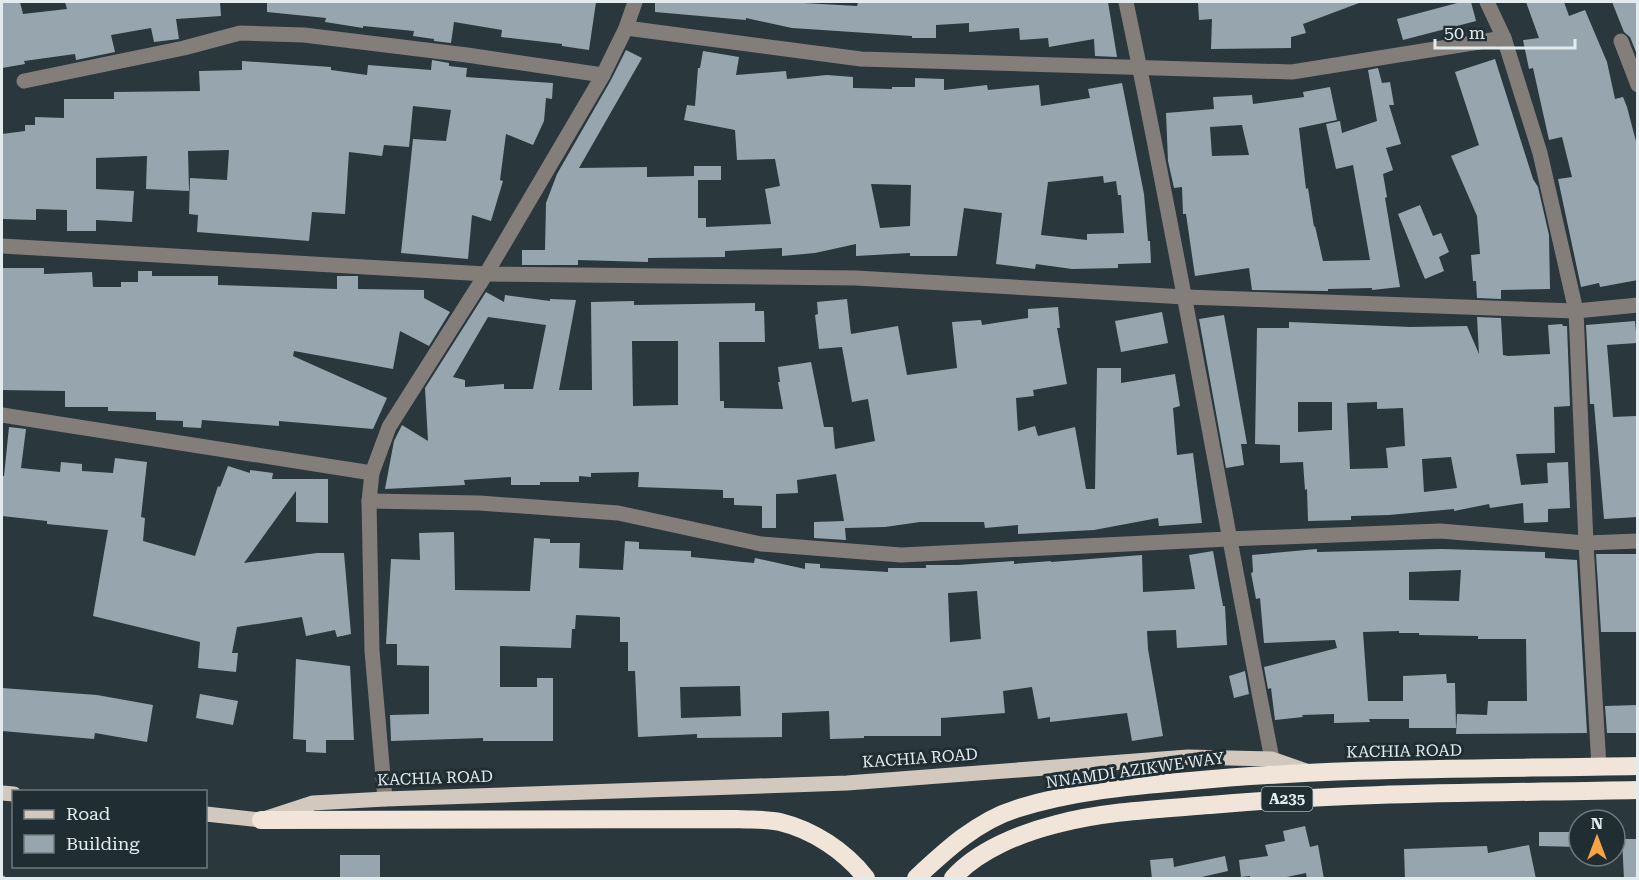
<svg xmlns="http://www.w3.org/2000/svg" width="1639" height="880" viewBox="0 0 1639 880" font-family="'Roboto Serif',serif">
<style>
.building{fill:#97a6ae;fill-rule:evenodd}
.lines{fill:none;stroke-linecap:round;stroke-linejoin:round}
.minor{stroke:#837e7a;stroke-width:15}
.major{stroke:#d2c8be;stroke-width:15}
.highway{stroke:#f1e5d9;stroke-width:18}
.rail{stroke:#8f9a9e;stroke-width:4.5;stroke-dasharray:10 10;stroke-linecap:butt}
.labels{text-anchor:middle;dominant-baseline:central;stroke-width:6;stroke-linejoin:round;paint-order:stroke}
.shield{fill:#202d33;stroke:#a8b2b6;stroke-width:1.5}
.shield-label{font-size:15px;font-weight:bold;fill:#e2ebee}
.street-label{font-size:16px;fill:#e2ebee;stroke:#202d33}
</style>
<rect width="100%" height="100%" fill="#2a373d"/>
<g class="building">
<polygon points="2,2 20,2 23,14 67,9 65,2 220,2 221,16 176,19 179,39 154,42 151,28 111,35 115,52 76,60 75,54 24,61 25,64 2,68"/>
<polygon points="267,2 596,2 589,50 562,46 562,44 501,37 502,30 454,22 451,43 434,41 434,39 413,36 414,31 363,26 363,28 325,22 326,18 267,12"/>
<polygon points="655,2 786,2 857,6 858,2 1108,2 1117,57 1095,56 1094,39 1049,47 1048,38 1020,40 1019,28 969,32 969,23 936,25 936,38 912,38 912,36 792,28 746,18 746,20 655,12"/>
<polygon points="1198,2 1359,2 1359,3 1303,24 1306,33 1291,37 1291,48 1211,49 1212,19 1199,20"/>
<polygon points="1461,2 1471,2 1476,21 1403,40 1397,19"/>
<polygon points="1526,2 1564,2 1569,16 1585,10 1607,62 1615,99 1623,97 1627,107 1638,149 1638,280 1600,287 1599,283 1581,287 1558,179 1572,177 1562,137 1549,140 1533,68 1529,69 1523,40 1539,38"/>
<polygon points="1612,2 1638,2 1638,57 1630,37 1624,32"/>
<path d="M626 50 642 58 579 168 647 167V177L694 176V166H721V180H698V218H706V227L771 224 765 189 780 186 775 159 737 160 735 130 684 120 687 105 695 106 698 68H700L703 51 739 57 736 75 786 71 787 79 827 75 853 77V88L892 89V87H915V78L944 79V90L987 85 988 90 1039 85 1041 106 1090 98 1088 89 1122 83 1144 194 1148 241H1150L1151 263 1118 264V268L1072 269 1036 264 1035 269 996 264 1002 213 964 208 957 256H910V253L856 256V244L815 253 782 256V248L725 251V257L648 258V262L578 260V265H522V250H545L546 203 557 174 611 80ZM1103 176 1104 183 1116 181 1118 195H1121L1124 233 1087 234V240L1041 235 1048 182ZM871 184 911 185 910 226 880 228Z"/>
<polygon points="1495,59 1533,179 1538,187 1549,235 1550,289 1501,290 1501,299 1477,298 1476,281 1473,281 1471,255 1480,254 1477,216 1451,156 1479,145 1455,72"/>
<polygon points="432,60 449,63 449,66 467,68 466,77 553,83 552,99 546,98 544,121 533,145 506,134 500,180 503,181 491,221 472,215 468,259 401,253 413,139 446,141 451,110 413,106 409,147 384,145 382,156 349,152 345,214 312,212 309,241 197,232 198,215 189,214 190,178 227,180 229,150 188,151 189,191 146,189 147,156 96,158 96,189 134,191 132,222 96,220 96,231 67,231 67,210 36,209 36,220 2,219 2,134 25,131 25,125 35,125 35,117 64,118 64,99 114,99 114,92 200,91 199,71 242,70 242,61 331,67 331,70 367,75 368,65 431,70"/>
<path d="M1378 68 1382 83 1390 82 1394 105H1389L1401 144 1386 148 1393 170 1383 174 1387 197 1385 198 1400 287 1372 290V288L1328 289V291L1252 290 1249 268 1195 276 1186 214H1183L1182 187 1174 188 1168 161 1166 113 1214 109 1213 97 1252 95 1253 104 1304 97 1303 92 1330 87 1337 120 1299 128 1306 189 1308 188 1314 227 1315 226 1323 261 1370 260 1353 165 1336 169 1326 124 1340 121 1342 133 1377 121 1368 70ZM1242 125 1249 155 1212 156 1210 127Z"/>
<polygon points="1420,205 1433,236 1441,233 1449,252 1439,257 1444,271 1425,279 1398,214"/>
<polygon points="2,268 44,268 44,274 92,272 93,287 121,287 121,282 138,282 138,271 152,271 152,276 218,276 218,285 337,289 337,276 358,276 358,289 424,290 424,298 450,312 429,346 400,331 393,369 294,351 293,356 387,398 373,429 279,421 279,426 202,420 201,428 183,427 183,421 156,420 156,412 108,411 108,407 65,407 65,391 2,390"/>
<path d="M486 292 504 302 505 295 550 301V299L576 300 559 390H592L591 302 634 301V305L755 303V311H764L765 342H719L720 401H724V408L783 409 778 382H780L778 367 811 362 824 427H833L835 449 875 441 868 399 852 402 842 347 819 349 815 315 818 314 817 302 847 299 851 334 898 326 907 375 957 368 952 322 981 320 982 325 1028 318V309L1058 307 1060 328H1057L1067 384 1033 390 1034 396 1016 398 1018 431 1035 426 1038 436 1075 427 1086 489H1095L1097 368H1121V383L1175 374 1180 406 1173 408 1177 455 1193 453 1202 523 1159 526 1158 518 1094 530 1018 534V525L985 528 984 522H920L885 527 845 528 846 540 814 538V522L844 521 836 474 797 480 798 493 776 494V528H762V506L734 505V498H723V490L638 487 639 472 591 473V477L579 476V482H540V485H511V477L464 480 465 485 385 489 394 441 402 425 428 441 425 388ZM488 317 546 325 533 389H504V384L465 387V380L453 377ZM632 341H678V405L633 406Z"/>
<polygon points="1162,312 1168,343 1121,352 1115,321"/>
<polygon points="1224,315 1247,444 1241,444 1244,465 1226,468 1199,319"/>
<path d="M1477 317 1501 318 1503 355 1508 356 1550 354 1548 325 1562 324 1563 326H1567L1570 406 1554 407 1555 453 1516 454 1521 485 1548 483 1547 463 1568 462 1570 508 1548 509V522L1524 523 1523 503 1490 508 1489 504 1454 511V509L1389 515 1351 516V520L1308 521 1307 489 1305 490 1303 462 1280 463V445L1255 444 1257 328H1289V322L1410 327 1467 326 1479 354ZM1298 402H1332V430L1298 432ZM1377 402V409L1403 408 1405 446 1386 448 1388 468 1350 469 1347 403ZM1451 457 1457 488 1424 492 1422 459Z"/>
<polygon points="1635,321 1637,343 1607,345 1613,417 1636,416 1638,517 1604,519 1594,404 1590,404 1586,325"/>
<polygon points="9,427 26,429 21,468 60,472 61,462 82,464 82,471 113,473 115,458 147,462 141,517 145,518 143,541 195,556 218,486 220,487 228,466 250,473 250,470 273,473 272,479 328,479 328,523 296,522 296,491 244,563 317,553 344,553 351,634 337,637 335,630 306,636 302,617 237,627 232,653 238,653 236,672 198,668 200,642 93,616 108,530 47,524 47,521 2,516 2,476 4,476"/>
<path d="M454 532 455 590 530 591 534 538 550 539V543H580L579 568 623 570 625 541 639 542V549L691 551V557L754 563 755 558 805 569V563L820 564V568L888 572V568H926V565H958L1014 561V564L1051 561V562L1142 555 1143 592 1195 589 1189 555 1213 551 1223 606H1225L1227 645 1177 648 1176 630 1147 631 1148 649 1163 736 1132 741 1127 713 1050 722V717L1038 719 1032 687 1003 691 1005 713 941 718V736H864V738L830 739 829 711 782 713V737L697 738V734L638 737 635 671H628V642H620V617L576 615 575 629H572L571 648 500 646V687H537V678H553V741H483V738L391 741 390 715 429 714V666L397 665V644H386L391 559 420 560 419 533ZM977 591 981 639 950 642 948 593ZM740 686 741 716 681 718 680 687Z"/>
<path d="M1317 549V552L1442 549 1545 552V558L1577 560 1587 733 1456 734 1457 714 1487 715 1488 701H1527L1526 639H1478V636L1419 635V633H1399V631L1363 632 1368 701H1403V676L1446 674 1447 683H1455L1456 728H1409V719H1369L1370 722 1334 723V714L1302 715 1303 717 1275 720 1271 688 1268 689 1264 667 1337 648 1335 640 1264 643 1260 598 1256 599 1251 573 1253 572 1252 555ZM1461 570 1459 601 1409 600V572Z"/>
<polygon points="1596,554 1638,554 1638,632 1601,632"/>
<polygon points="296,659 350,666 354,740 326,740 326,753 306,752 306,740 293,739"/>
<polygon points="1245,671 1249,694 1234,698 1229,676"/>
<polygon points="2,688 97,695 153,705 147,742 95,733 94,739 2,731"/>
<polygon points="200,694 238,701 233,725 196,718"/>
<polygon points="1638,705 1638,733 1607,733 1605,706"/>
<polygon points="1305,826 1310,847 1318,845 1324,879 1307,879 1306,873 1277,879 1250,879 1250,876 1241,877 1239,860 1268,856 1265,845 1285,841 1283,831"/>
<polygon points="1539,832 1579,832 1579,847 1539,846"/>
<polygon points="1622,839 1638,839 1638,879 1624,879"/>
<polygon points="1529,845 1536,879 1405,879 1404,849 1487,846 1488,853"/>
<rect x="340" y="855" width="40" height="24"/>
<polygon points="1225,856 1228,871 1193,879 1152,879 1150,860 1173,858 1174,867"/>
</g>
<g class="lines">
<g class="minor">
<path d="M1126 2C1179 253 1222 507 1272 759"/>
<polyline points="1487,2 1504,38 1540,153 1576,311 1586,543 1599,767"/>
<polyline points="626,28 861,59 1292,72 1504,38"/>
<polyline points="1621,41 1638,85"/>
<polyline points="24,81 184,48 240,33 304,35 467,55 603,75"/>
<polyline points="2,246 486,274 856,278 1185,297 1576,311 1638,305"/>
<polyline points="2,415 372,473"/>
<polyline points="369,501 479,503 618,513 761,544 901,555 1228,539 1440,531 1586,543 1638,541"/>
<polyline points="385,799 372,651 369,501 372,473 389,427 486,274 603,75 626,28 635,2"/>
</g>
<g class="major">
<polyline points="2,793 14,794"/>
<polyline points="206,814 261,820 313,803 385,799 847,783 1188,757 1272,759 1309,772"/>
</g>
<g class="highway">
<path d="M261 820 737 819C751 820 767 819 780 822 813 830 845 851 866 878"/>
<path d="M916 878C945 851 977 821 1016 809 1071 791 1132 786 1190 781 1338 767 1488 769 1638 766"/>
<path d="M953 878C978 850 1021 833 1057 824 1106 811 1160 809 1210 805 1352 792 1495 793 1638 790"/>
</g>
<polyline class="rail" points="2,878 5,878"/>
</g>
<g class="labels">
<rect class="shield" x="1261.5" y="787" width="51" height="24" rx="4.5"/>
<g class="shield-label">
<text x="1287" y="799">A235</text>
</g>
<g class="street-label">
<text transform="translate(1404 751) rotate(-1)">KACHIA ROAD</text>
<text transform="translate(920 758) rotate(-4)">KACHIA ROAD</text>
<text transform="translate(1135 770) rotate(-8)">NNAMDI AZIKWE WAY</text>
<text transform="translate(435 778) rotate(-2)">KACHIA ROAD</text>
</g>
</g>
<rect width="1639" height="880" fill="none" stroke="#e2ebee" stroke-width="6"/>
<rect x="12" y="790" width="195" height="78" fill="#202d33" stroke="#6e797e" stroke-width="1.5"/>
<rect x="24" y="810" width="30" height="9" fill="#d2c8be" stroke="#6e797e" stroke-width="1.5"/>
<text x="66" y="820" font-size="18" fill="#e2ebee">Road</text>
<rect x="24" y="835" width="30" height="18" fill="#97a6ae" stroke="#6e797e" stroke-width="1.5"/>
<text x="66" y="850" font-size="18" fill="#e2ebee">Building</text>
<g transform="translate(1597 838)"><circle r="28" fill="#202d33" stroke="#6e797e" stroke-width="1.5"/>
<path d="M0-4.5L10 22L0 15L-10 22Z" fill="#f5a345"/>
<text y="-9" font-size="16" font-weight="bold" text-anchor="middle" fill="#e2ebee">N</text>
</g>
<path d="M1435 39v9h140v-9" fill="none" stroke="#e2ebee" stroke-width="3"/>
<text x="1444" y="39" font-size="18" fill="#e2ebee" stroke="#202d33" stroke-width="4.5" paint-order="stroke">50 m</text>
</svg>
